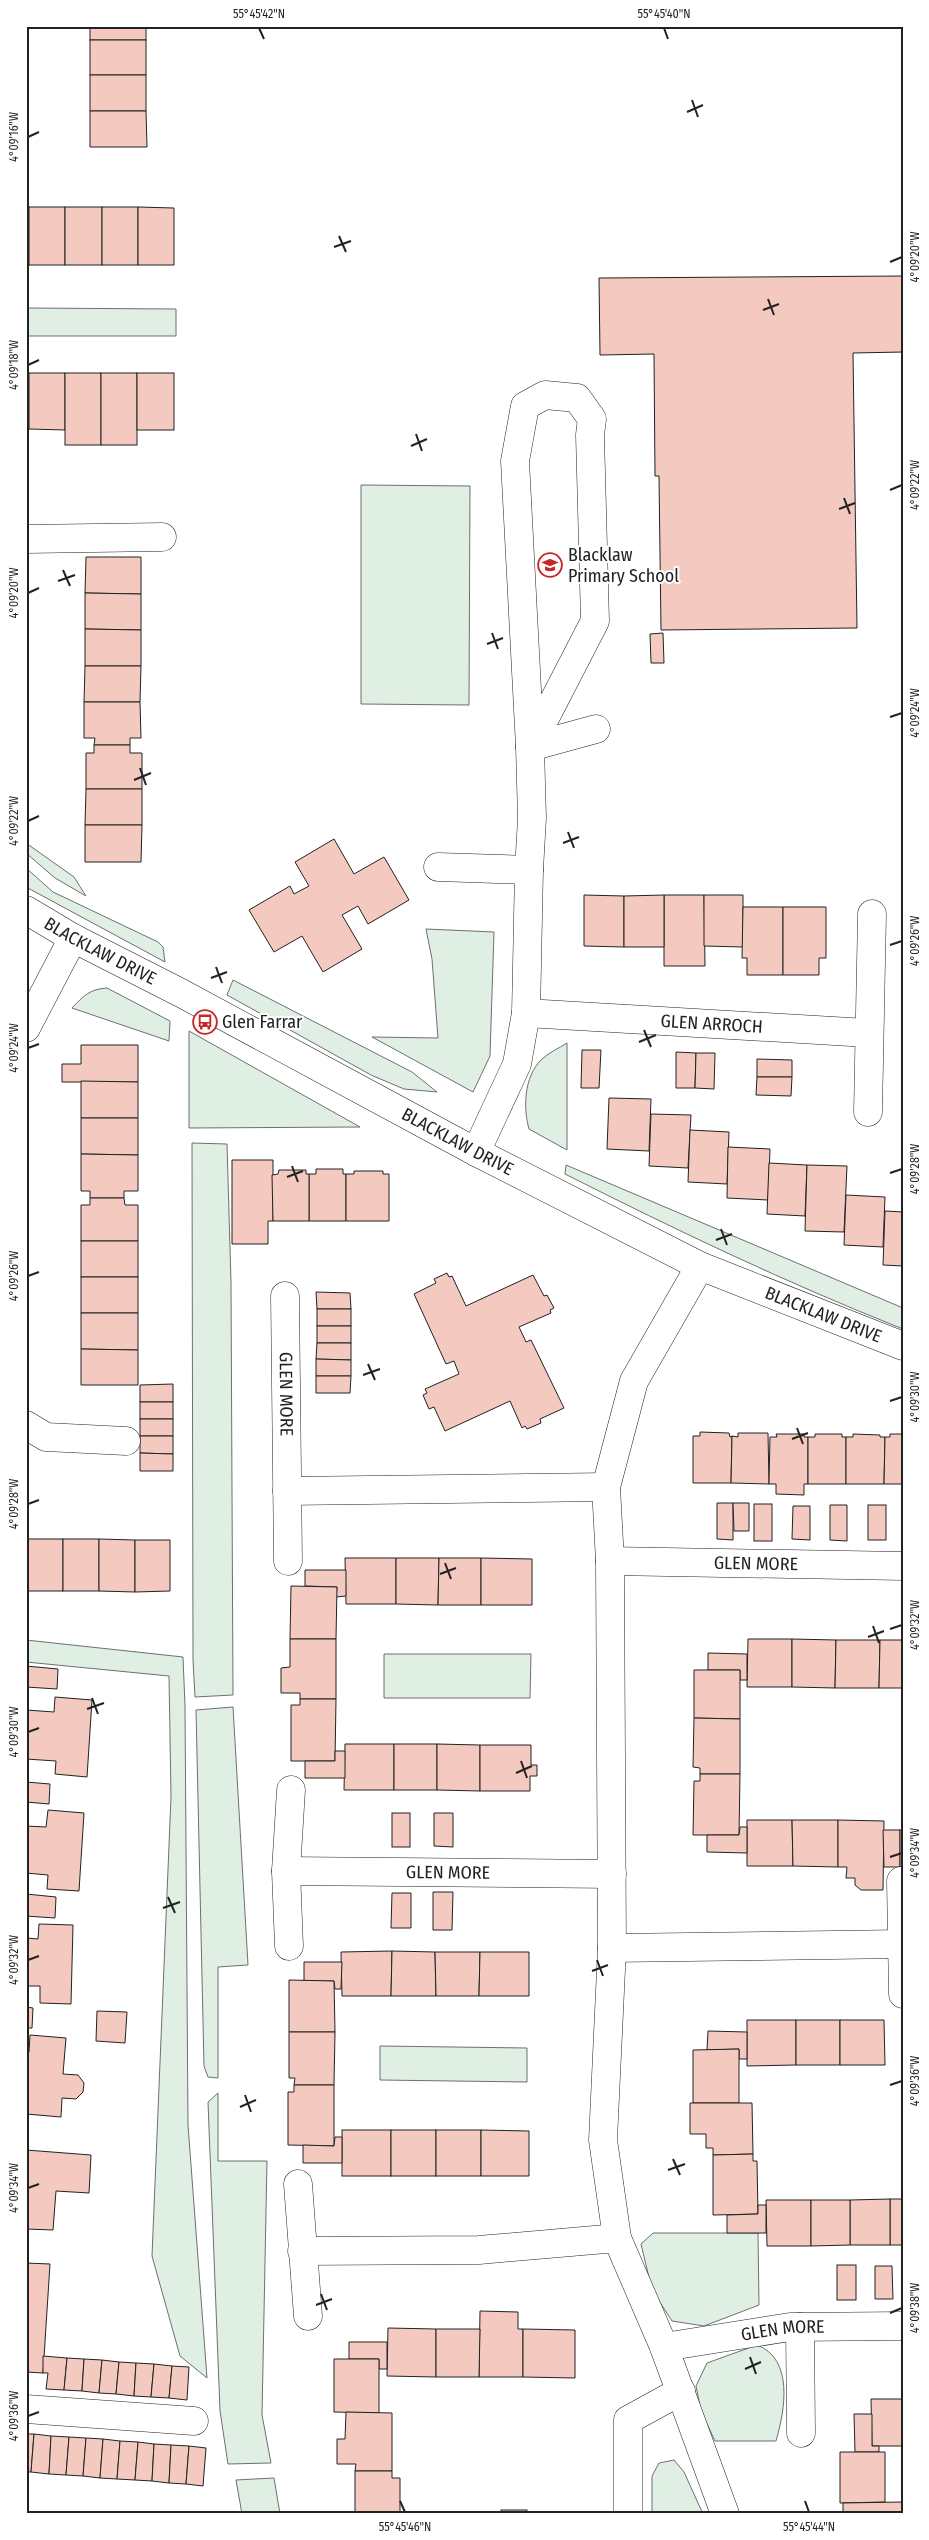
<svg xmlns="http://www.w3.org/2000/svg" width="929" height="2540" viewBox="0 0 929 2540" font-family="'Fira Sans Condensed',sans-serif">
<style>
.green{fill:#e0efe3;stroke:#6f6f6f}
.building{fill:#f3c9c0;stroke:#222}
.lines{fill:none;stroke-linecap:round;stroke-linejoin:round}
.minor-casing{stroke:#222;stroke-width:29}
.minor{stroke:#fff;stroke-width:28}
.ticks{fill:none;stroke:#222;stroke-width:2}
.labels{text-anchor:middle;dominant-baseline:central;stroke-width:4;stroke-linejoin:round;paint-order:stroke}
.poi-label{font-size:18px;fill:#222;stroke:#fff;text-anchor:start}
.street-label{font-size:18px;fill:#222;stroke:#fff}
.neatline{fill:none;stroke:#222;stroke-width:2}
.ticks-label{font-size:12px;text-anchor:middle;fill:#222}
</style>
<rect width="100%" height="100%" fill="#fff"/>
<g class="green">
<polygon points="26,308 176,309 176,336 26,336"/>
<polygon points="361,485 470,486 469,705 361,704"/>
<polygon points="26,843 74,877 86,896 55,878 26,853"/>
<polygon points="26,868 53,892 158,942 163,947 165,962 26,887"/>
<polygon points="426,929 494,932 490,1056 473,1092 372,1037 438,1038 432,959"/>
<polygon points="233,980 412,1072 437,1092 404,1089 371,1075 227,995"/>
<path d="M107 988 170 1021 169 1041 72 1008C83 996 90 989 107 988Z"/>
<polygon points="189,1031 360,1127 189,1128"/>
<path d="M567 1043V1150L529 1129C523 1108 524 1077 541 1060 548 1053 559 1048 567 1043Z"/>
<polygon points="192,1143 227,1144 231,1282 233,1695 195,1697 193,1660"/>
<path d="M566 1165 903 1308V1329C787 1283 676 1230 565 1174Z"/>
<polygon points="26,1640 183,1657 185,1706 188,2125 207,2378 180,2356 152,2256 171,1797 169,1676 26,1662"/>
<polygon points="384,1654 531,1654 530,1698 384,1698"/>
<polygon points="233,1707 248,1965 218,1967 218,2078 208,2077 204,2066 196,1710"/>
<polygon points="380,2046 527,2048 527,2082 380,2080"/>
<polygon points="218,2093 218,2161 267,2161 262,2415 271,2463 228,2464 220,2411 208,2102"/>
<polygon points="653,2233 758,2233 759,2305 704,2326 672,2321 652,2290 641,2244"/>
<path d="M757 2345C794 2359 785 2410 776 2441H715L701 2411 696 2386 707 2363Z"/>
<polygon points="674,2460 684,2472 703,2514 652,2514 652,2476 659,2463"/>
<polygon points="274,2478 280,2514 242,2514 236,2480"/>
</g>
<g class="building">
<rect x="90" y="26" width="56" height="14"/>
<rect x="90" y="40" width="56" height="35"/>
<rect x="90" y="75" width="56" height="36"/>
<polygon points="90,111 146,111 147,147 90,147"/>
<rect x="26" y="207" width="3" height="58"/>
<rect x="29" y="207" width="36" height="58"/>
<rect x="65" y="207" width="37" height="58"/>
<rect x="102" y="207" width="36" height="58"/>
<polygon points="138,207 174,208 174,265 138,265"/>
<polygon points="903,276 903,352 853,353 857,628 661,630 659,476 655,476 654,354 600,355 599,278"/>
<rect x="26" y="373" width="3" height="56"/>
<polygon points="29,373 65,373 65,430 29,429"/>
<rect x="65" y="373" width="36" height="72"/>
<rect x="101" y="373" width="36" height="72"/>
<rect x="137" y="373" width="37" height="57"/>
<polygon points="86,557 141,557 141,594 85,593"/>
<polygon points="85,593 141,594 141,630 85,629"/>
<polygon points="85,629 141,630 141,666 85,666"/>
<polygon points="663,633 664,663 651,663 650,634"/>
<polygon points="85,666 141,666 140,702 84,702"/>
<polygon points="84,702 140,702 141,738 130,738 130,745 94,745 95,738 84,738"/>
<polygon points="94,745 130,745 130,753 142,753 142,789 86,789 86,753 94,753"/>
<polygon points="86,789 142,789 142,825 85,825"/>
<polygon points="85,825 142,825 141,862 85,862"/>
<polygon points="334,839 354,874 384,857 409,900 368,924 358,906 342,915 362,949 323,972 302,936 274,952 249,910 290,886 294,894 309,886 295,862"/>
<polygon points="584,895 624,896 624,947 584,946"/>
<polygon points="664,895 704,895 705,966 664,966"/>
<polygon points="664,895 664,947 624,947 624,896"/>
<polygon points="704,895 743,895 743,947 704,946"/>
<polygon points="743,907 783,907 783,975 747,975 747,958 742,958"/>
<polygon points="783,907 826,907 826,958 819,958 819,975 783,975"/>
<polygon points="81,1045 138,1045 138,1082 62,1082 62,1064 81,1064"/>
<polygon points="582,1050 601,1050 599,1088 581,1088"/>
<polygon points="676,1052 696,1053 695,1088 676,1088"/>
<polygon points="696,1053 715,1053 714,1089 695,1088"/>
<polygon points="757,1059 792,1060 792,1077 757,1077"/>
<polygon points="757,1077 792,1077 791,1096 756,1095"/>
<polygon points="81,1081 138,1082 138,1118 81,1118"/>
<polygon points="609,1098 651,1099 649,1151 607,1149"/>
<polygon points="651,1114 691,1115 688,1168 649,1166"/>
<polygon points="81,1118 138,1118 138,1155 81,1154"/>
<polygon points="690,1130 729,1132 727,1184 688,1182"/>
<polygon points="728,1147 770,1149 768,1200 727,1198"/>
<polygon points="81,1154 138,1155 138,1191 124,1191 124,1198 90,1198 90,1191 81,1191"/>
<polygon points="232,1160 273,1160 273,1221 268,1221 268,1244 232,1244"/>
<polygon points="769,1163 807,1165 805,1216 767,1214"/>
<polygon points="807,1165 847,1166 844,1232 805,1231"/>
<polygon points="316,1169 343,1169 343,1174 346,1174 346,1221 309,1221 309,1174 316,1174"/>
<polygon points="279,1170 306,1170 306,1174 309,1174 309,1221 273,1221 272,1175 278,1174"/>
<polygon points="354,1171 383,1171 383,1174 389,1174 389,1221 346,1221 346,1174 354,1174"/>
<polygon points="846,1195 885,1197 883,1247 844,1245"/>
<polygon points="90,1198 124,1198 125,1205 138,1205 138,1241 81,1241 81,1205 90,1205"/>
<polygon points="885,1211 903,1212 903,1266 883,1265"/>
<rect x="81" y="1241" width="57" height="36"/>
<polygon points="447,1273 449,1277 452,1276 466,1306 533,1275 544,1296 547,1295 554,1308 550,1310 551,1313 519,1327 526,1342 531,1340 564,1408 540,1419 541,1423 527,1429 525,1426 522,1428 510,1401 445,1431 434,1407 429,1409 423,1395 427,1393 425,1389 459,1374 454,1361 446,1364 414,1294 436,1283 434,1279"/>
<rect x="81" y="1277" width="57" height="36"/>
<polygon points="316,1292 350,1293 351,1309 317,1309"/>
<rect x="317" y="1309" width="34" height="17"/>
<polygon points="81,1313 138,1313 138,1350 81,1349"/>
<rect x="317" y="1326" width="34" height="17"/>
<polygon points="317,1343 351,1343 351,1360 316,1359"/>
<polygon points="81,1349 138,1350 138,1385 81,1385"/>
<polygon points="316,1359 351,1360 351,1376 316,1376"/>
<polygon points="316,1376 351,1376 350,1393 316,1393"/>
<polygon points="173,1384 173,1402 140,1402 140,1385"/>
<rect x="140" y="1402" width="33" height="17"/>
<rect x="140" y="1419" width="33" height="17"/>
<polygon points="700,1432 729,1433 730,1437 732,1436 731,1483 693,1483 693,1436 700,1436"/>
<polygon points="738,1433 768,1433 769,1484 731,1483 732,1436 738,1437"/>
<polygon points="776,1434 804,1434 804,1437 808,1437 808,1484 804,1484 804,1495 776,1494 776,1484 769,1484 770,1437 777,1437"/>
<polygon points="815,1434 842,1434 842,1437 846,1437 846,1484 808,1484 808,1437 815,1437"/>
<polygon points="853,1434 880,1435 880,1437 885,1437 884,1484 846,1484 846,1437 853,1437"/>
<polygon points="890,1434 903,1434 903,1484 884,1484 885,1437 890,1437"/>
<polygon points="140,1436 173,1436 173,1454 140,1453"/>
<polygon points="140,1453 173,1454 173,1471 140,1471"/>
<polygon points="717,1503 733,1503 733,1540 717,1539"/>
<polygon points="733,1503 749,1503 749,1531 734,1531"/>
<rect x="754" y="1504" width="18" height="37"/>
<polygon points="830,1505 847,1505 847,1541 830,1540"/>
<rect x="868" y="1505" width="18" height="35"/>
<polygon points="793,1506 810,1506 810,1540 792,1539"/>
<rect x="26" y="1539" width="2" height="52"/>
<rect x="28" y="1539" width="35" height="52"/>
<rect x="63" y="1539" width="36" height="52"/>
<polygon points="99,1539 135,1540 135,1592 99,1591"/>
<polygon points="135,1540 170,1540 170,1591 135,1592"/>
<polygon points="345,1558 396,1558 396,1604 346,1604"/>
<polygon points="396,1558 439,1558 438,1605 396,1604"/>
<polygon points="439,1558 481,1558 481,1605 438,1605"/>
<polygon points="481,1558 532,1559 532,1605 481,1605"/>
<polygon points="305,1570 346,1570 346,1596 336,1597 337,1587 305,1586"/>
<polygon points="291,1586 337,1587 336,1639 290,1639"/>
<polygon points="290,1639 336,1639 336,1699 300,1699 300,1693 281,1693 281,1668 290,1667"/>
<polygon points="748,1639 792,1639 792,1687 747,1687"/>
<polygon points="792,1639 836,1640 835,1688 792,1687"/>
<polygon points="836,1640 880,1640 879,1688 835,1688"/>
<polygon points="880,1640 903,1640 903,1688 879,1688"/>
<polygon points="708,1653 747,1654 747,1680 740,1680 740,1670 708,1670"/>
<polygon points="26,1666 58,1669 57,1689 26,1687"/>
<polygon points="694,1670 740,1670 740,1719 694,1718"/>
<polygon points="55,1697 92,1700 87,1777 55,1774 56,1761 26,1759 26,1710 54,1712"/>
<polygon points="300,1699 336,1699 335,1761 291,1761 291,1705 300,1705"/>
<polygon points="694,1718 740,1719 740,1774 700,1774 700,1768 693,1767"/>
<polygon points="345,1744 394,1744 394,1790 344,1790"/>
<rect x="394" y="1744" width="43" height="46"/>
<polygon points="437,1744 480,1745 480,1791 437,1790"/>
<polygon points="480,1745 531,1745 531,1765 537,1765 537,1776 530,1776 530,1791 480,1791"/>
<polygon points="335,1751 345,1751 345,1778 305,1778 305,1761 335,1761"/>
<polygon points="700,1774 740,1774 739,1835 693,1835 694,1781 700,1781"/>
<polygon points="26,1782 50,1784 49,1804 26,1802"/>
<polygon points="48,1810 84,1813 79,1891 47,1889 48,1875 26,1873 26,1826 46,1827"/>
<rect x="392" y="1813" width="18" height="34"/>
<polygon points="434,1813 453,1813 453,1847 434,1846"/>
<polygon points="747,1820 792,1820 793,1866 747,1866"/>
<polygon points="792,1820 838,1820 838,1867 793,1866"/>
<polygon points="838,1820 884,1821 883,1890 861,1890 855,1885 855,1878 846,1878 847,1867 838,1867"/>
<polygon points="740,1827 747,1827 747,1853 707,1852 707,1835 739,1835"/>
<polygon points="883,1830 900,1830 900,1867 884,1867"/>
<rect x="900" y="1830" width="3" height="37"/>
<polygon points="433,1892 453,1892 452,1930 433,1930"/>
<polygon points="392,1893 411,1893 411,1928 391,1928"/>
<polygon points="26,1894 56,1897 55,1918 26,1916"/>
<polygon points="39,1924 73,1925 71,2004 40,2003 40,1986 26,1986 26,1938 38,1939"/>
<polygon points="392,1951 391,1996 342,1996 341,1952"/>
<polygon points="392,1951 435,1952 436,1996 391,1996"/>
<polygon points="435,1952 480,1952 479,1996 436,1996"/>
<polygon points="480,1952 529,1952 529,1996 479,1996"/>
<polygon points="304,1962 342,1962 341,1989 335,1989 334,1981 304,1981"/>
<polygon points="289,1980 334,1981 335,2032 289,2032"/>
<polygon points="26,2007 33,2008 32,2028 26,2028"/>
<polygon points="97,2011 127,2012 125,2043 96,2041"/>
<polygon points="747,2020 796,2020 796,2065 747,2066"/>
<rect x="796" y="2020" width="44" height="45"/>
<polygon points="840,2020 884,2020 885,2065 840,2065"/>
<polygon points="708,2031 747,2032 747,2059 739,2059 739,2049 707,2050"/>
<polygon points="289,2032 335,2032 334,2085 294,2085 295,2078 289,2078"/>
<polygon points="30,2035 66,2038 63,2074 78,2075 84,2083 83,2092 76,2099 62,2098 61,2117 26,2114 26,2052 29,2052"/>
<polygon points="739,2049 739,2103 693,2103 693,2050"/>
<polygon points="294,2085 334,2085 334,2146 288,2145 288,2092 294,2092"/>
<polygon points="690,2103 752,2103 753,2154 713,2155 713,2148 706,2148 706,2134 690,2134"/>
<rect x="342" y="2130" width="49" height="46"/>
<rect x="391" y="2130" width="45" height="46"/>
<rect x="436" y="2130" width="45" height="46"/>
<polygon points="481,2130 529,2131 529,2176 481,2176"/>
<polygon points="335,2137 342,2137 342,2163 303,2163 303,2145 334,2146"/>
<polygon points="26,2150 91,2155 89,2193 56,2191 53,2230 26,2229"/>
<polygon points="753,2154 753,2161 757,2161 758,2214 713,2215 713,2155"/>
<rect x="890" y="2199" width="13" height="46"/>
<polygon points="890,2199 890,2245 850,2245 850,2200"/>
<polygon points="766,2200 811,2200 811,2246 767,2246"/>
<polygon points="811,2200 850,2200 850,2245 811,2246"/>
<polygon points="758,2205 766,2205 766,2233 727,2233 727,2215 758,2214"/>
<polygon points="26,2263 50,2264 43,2373 26,2372"/>
<rect x="837" y="2265" width="19" height="35"/>
<polygon points="875,2266 892,2266 893,2299 875,2299"/>
<polygon points="480,2311 518,2312 518,2329 523,2329 523,2377 479,2377"/>
<polygon points="388,2328 436,2329 436,2377 387,2376"/>
<polygon points="436,2329 480,2329 479,2377 436,2377"/>
<polygon points="523,2329 575,2330 575,2378 523,2377"/>
<polygon points="349,2342 387,2342 387,2369 379,2369 379,2359 349,2359"/>
<polygon points="43,2356 67,2358 64,2390 46,2389 48,2373 43,2373"/>
<polygon points="67,2358 84,2359 82,2391 64,2390"/>
<polygon points="84,2359 102,2360 99,2393 82,2391"/>
<polygon points="334,2359 379,2359 379,2413 334,2412"/>
<polygon points="102,2360 119,2362 116,2394 99,2393"/>
<polygon points="119,2362 136,2363 134,2396 116,2394"/>
<polygon points="136,2363 154,2364 151,2397 134,2396"/>
<polygon points="154,2364 172,2366 169,2398 151,2397"/>
<polygon points="172,2366 189,2367 187,2400 169,2398"/>
<polygon points="871,2399 903,2399 903,2446 872,2446"/>
<polygon points="346,2412 392,2413 392,2471 355,2471 356,2464 337,2464 337,2439 345,2439"/>
<polygon points="854,2414 872,2414 872,2446 879,2446 879,2452 855,2452"/>
<polygon points="26,2434 34,2434 31,2472 26,2472"/>
<polygon points="34,2434 51,2436 49,2474 31,2472"/>
<polygon points="51,2436 69,2437 66,2475 49,2474"/>
<polygon points="69,2437 86,2438 83,2476 66,2475"/>
<polygon points="86,2438 103,2439 100,2478 83,2476"/>
<polygon points="103,2439 120,2441 117,2479 100,2478"/>
<polygon points="120,2441 138,2442 135,2480 117,2479"/>
<polygon points="138,2442 154,2444 152,2481 135,2480"/>
<polygon points="154,2444 171,2445 169,2483 152,2481"/>
<polygon points="171,2445 189,2446 186,2484 169,2483"/>
<polygon points="189,2446 206,2448 203,2486 186,2484"/>
<polygon points="840,2452 885,2452 885,2502 840,2503"/>
<polygon points="355,2471 392,2471 392,2478 400,2478 400,2514 355,2514"/>
<polygon points="902,2502 903,2514 843,2514 843,2503"/>
<rect x="501" y="2510" width="26" height="4"/>
</g>
<g class="lines">
<g class="minor-casing">
<g id="minor">
<polyline points="26,539 162,537"/>
<polyline points="530,747 596,729"/>
<polyline points="438,867 529,870 526,1013 517,1064 476,1152"/>
<polyline points="529,870 532,818 530,747 515,461 525,406 545,395 577,398 592,419 590,435 595,621 530,747"/>
<path id="s1" d="M26 910 73 938 181 993 476 1152 700 1266 903 1346"/>
<path id="s2" d="M526 1013 868 1033"/>
<polyline points="26,1028 73,938"/>
<polyline points="868,1112 872,914"/>
<polyline points="700,1266 634,1381 606,1487 610,1561 612,1948 603,2140 617,2238 664,2347 725,2514"/>
<path id="s3" d="M285 1296 288 1561"/>
<polyline points="26,1425 46,1437 126,1441"/>
<polyline points="287,1491 606,1487"/>
<path id="s4" d="M610 1561 903 1566"/>
<path id="s5" d="M286 1871 612 1874"/>
<polyline points="901,1881 903,1994"/>
<polyline points="289,1946 286,1871 291,1790"/>
<polyline points="612,1948 902,1944"/>
<polyline points="298,2184 308,2316"/>
<polyline points="302,2251 479,2250 617,2238"/>
<polyline points="800,2327 801,2433"/>
<path id="s6" d="M664 2347 790 2327 903 2326"/>
<polyline points="26,2409 194,2421"/>
<polyline points="628,2514 628,2420 681,2391"/>
</g>
</g>
<use href="#minor" class="minor"/>
</g>
<path class="ticks" d="M259 28 264 39M664 28 668 39M692 100 698 117M687 112 703 105M28 137 39 132M339 236 346 252M334 247 351 241M890 262 902 257M768 299 774 315M763 310 779 304M28 365 39 360M416 434 422 451M411 446 427 439M890 490 902 485M844 498 850 514M839 509 855 503M63 570 70 586M58 581 75 575M28 593 39 588M492 633 498 649M487 644 503 638M890 717 902 713M140 768 146 785M134 780 151 773M28 821 39 816M568 832 574 848M563 843 579 837M890 945 902 941M216 967 222 983M211 978 227 972M644 1030 651 1047M639 1042 656 1035M28 1048 39 1044M292 1166 298 1182M890 1173 902 1169M287 1177 303 1171M721 1229 727 1245M716 1240 732 1234M28 1276 39 1272M368 1364 375 1380M363 1375 380 1369M890 1401 902 1397M797 1428 803 1444M792 1439 808 1433M28 1504 39 1500M445 1563 451 1579M440 1574 456 1568M873 1626 879 1643M890 1629 902 1625M868 1637 884 1631M92 1698 98 1714M87 1709 104 1703M28 1732 39 1728M521 1761 527 1778M516 1773 532 1766M890 1857 902 1853M168 1897 175 1913M163 1908 180 1902M28 1960 39 1956M597 1960 603 1976M592 1971 608 1965M890 2085 902 2081M245 2095 251 2112M240 2107 256 2100M673 2159 680 2175M668 2170 685 2164M28 2188 39 2184M321 2294 327 2310M316 2305 332 2299M890 2313 902 2308M750 2357 756 2374M745 2369 761 2362M28 2416 39 2412M400 2501 405 2512M805 2501 809 2512"/>
<defs>
<g id="school-ring" transform="scale(1.25)"><circle r="9.5" fill="#fff" stroke="#c62828" stroke-width="1.5"/><path d="M0-5L7-2L0 1L-7-2ZM-4 1L0 2.5L4 1V4Q0 6-4 4Z" fill="#c62828"/></g>
<g id="bus-ring" transform="scale(1.25)"><circle r="9.5" fill="#fff" stroke="#c62828" stroke-width="1.5"/><path d="M-5-6H5V4H4V6H2V4H-2V6H-4V4H-5ZM-3.5-4V0h7V-4ZM-3.5 1.2v1.5H-2V1.2ZM2 1.2v1.5H3.5V1.2Z" fill="#c62828"/></g>
</defs>
<g fill-rule="evenodd">
<use href="#school-ring" x="550" y="565"/>
<use href="#bus-ring" x="205" y="1022"/>
</g>
<g class="labels">
<g class="poi-label">
<text x="568" y="555">Blacklaw<tspan x="568" dy="21">Primary School</tspan></text>
<text x="222" y="1022">Glen Farrar</text>
</g>
<g class="street-label">
<text stroke="none"><textPath href="#s1" startOffset="85">BLACKLAW DRIVE</textPath></text>
<text stroke="none"><textPath href="#s2" startOffset="186">GLEN ARROCH</textPath></text>
<text stroke="none"><textPath href="#s1" startOffset="490">BLACKLAW DRIVE</textPath></text>
<text stroke="none"><textPath href="#s1" startOffset="895">BLACKLAW DRIVE</textPath></text>
<text stroke="none"><textPath href="#s3" startOffset="98">GLEN MORE</textPath></text>
<text stroke="none"><textPath href="#s4" startOffset="146">GLEN MORE</textPath></text>
<text stroke="none"><textPath href="#s5" startOffset="162">GLEN MORE</textPath></text>
<text stroke="none"><textPath href="#s6" startOffset="120">GLEN MORE</textPath></text>
</g>
</g>
<rect width="929" height="2540" fill="none" stroke="#ffffff" stroke-width="55"/>
<rect x="28" y="28" width="874" height="2484" class="neatline"/>
<g class="ticks-label">
<text x="259" y="18">55°45'42"N</text>
<text x="664" y="18">55°45'40"N</text>
<text transform="translate(14 137) rotate(-90)" y="4">4°09'16"W</text>
<text transform="translate(915 257) rotate(-90)" y="4">4°09'20"W</text>
<text transform="translate(14 365) rotate(-90)" y="4">4°09'18"W</text>
<text transform="translate(915 485) rotate(-90)" y="4">4°09'22"W</text>
<text transform="translate(14 593) rotate(-90)" y="4">4°09'20"W</text>
<text transform="translate(915 713) rotate(-90)" y="4">4°09'24"W</text>
<text transform="translate(14 821) rotate(-90)" y="4">4°09'22"W</text>
<text transform="translate(915 941) rotate(-90)" y="4">4°09'26"W</text>
<text transform="translate(14 1048) rotate(-90)" y="4">4°09'24"W</text>
<text transform="translate(915 1169) rotate(-90)" y="4">4°09'28"W</text>
<text transform="translate(14 1276) rotate(-90)" y="4">4°09'26"W</text>
<text transform="translate(915 1397) rotate(-90)" y="4">4°09'30"W</text>
<text transform="translate(14 1504) rotate(-90)" y="4">4°09'28"W</text>
<text transform="translate(915 1625) rotate(-90)" y="4">4°09'32"W</text>
<text transform="translate(14 1732) rotate(-90)" y="4">4°09'30"W</text>
<text transform="translate(915 1853) rotate(-90)" y="4">4°09'34"W</text>
<text transform="translate(14 1960) rotate(-90)" y="4">4°09'32"W</text>
<text transform="translate(915 2081) rotate(-90)" y="4">4°09'36"W</text>
<text transform="translate(14 2188) rotate(-90)" y="4">4°09'34"W</text>
<text transform="translate(915 2308) rotate(-90)" y="4">4°09'38"W</text>
<text transform="translate(14 2416) rotate(-90)" y="4">4°09'36"W</text>
<text x="405" y="2531">55°45'46"N</text>
<text x="809" y="2531">55°45'44"N</text>
</g>
</svg>
